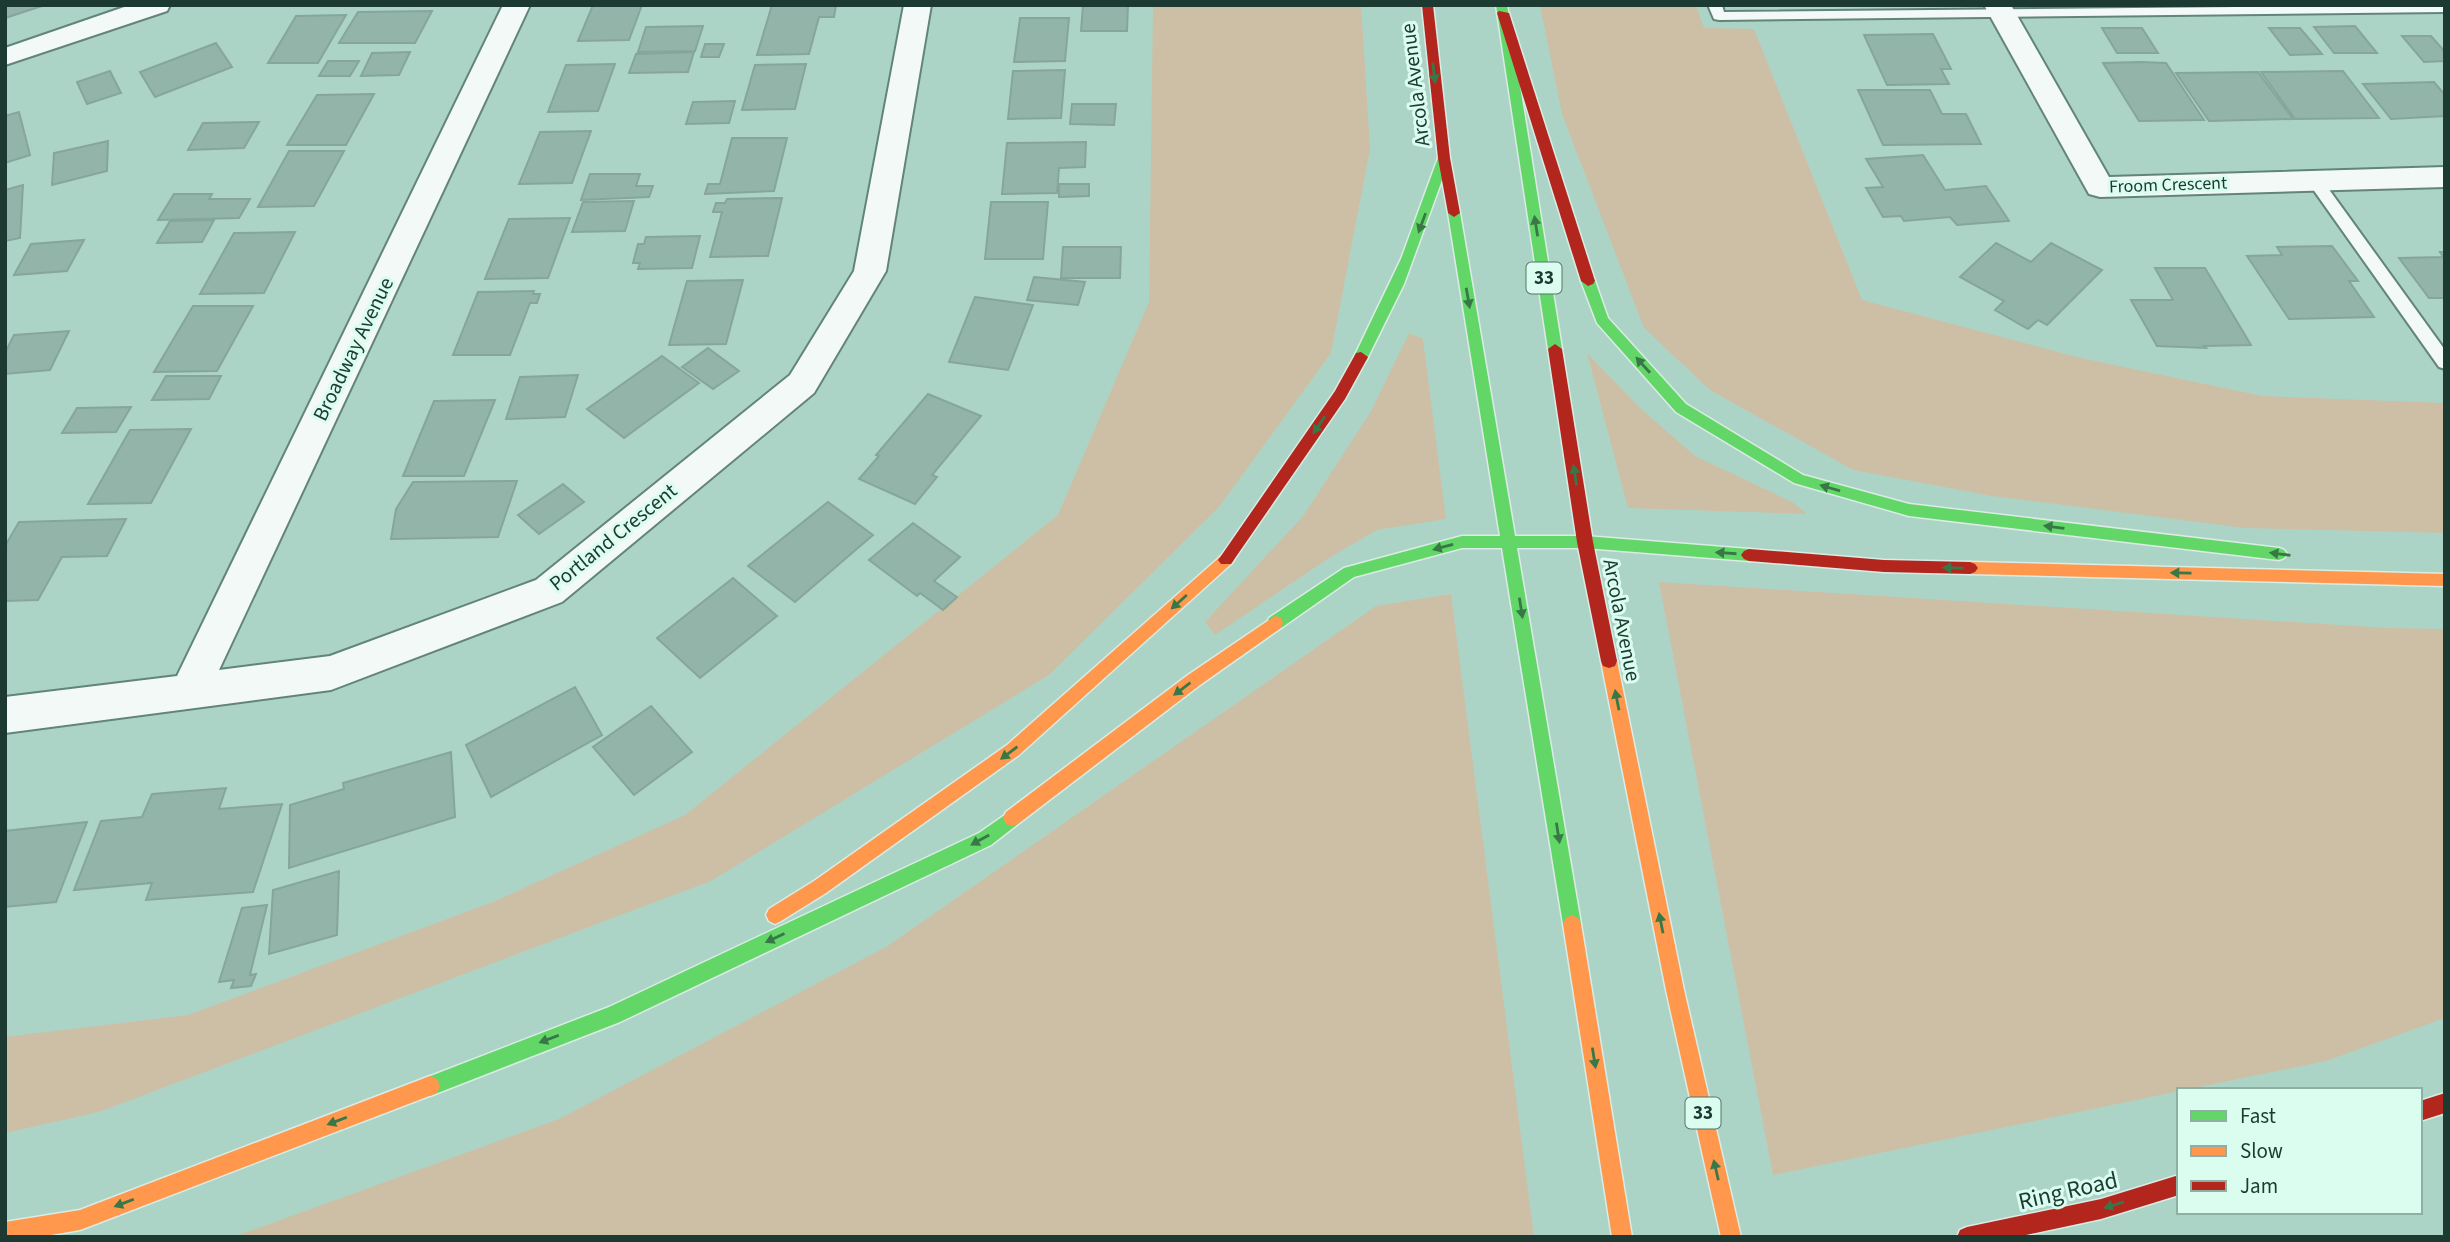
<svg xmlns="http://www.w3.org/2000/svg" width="2450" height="1242" viewBox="0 0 2450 1242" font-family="'Source Sans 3',sans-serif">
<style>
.green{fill:#cdbfa5}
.building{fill:#93b5a9;stroke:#86a59b;stroke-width:2}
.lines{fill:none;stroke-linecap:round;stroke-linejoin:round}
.lane-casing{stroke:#62847a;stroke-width:4}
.street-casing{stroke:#62847a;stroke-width:4}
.fast-casing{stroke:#daece5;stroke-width:3}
.slow-casing{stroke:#daece5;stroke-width:3}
.jam-casing{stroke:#daece5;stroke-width:3}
.lane{fill:#f3f9f6;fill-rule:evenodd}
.street{fill:#f3f9f6;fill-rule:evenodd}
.fast{fill:#63d668;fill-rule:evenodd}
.slow{fill:#ff974d;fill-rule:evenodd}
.jam{fill:#b3261e;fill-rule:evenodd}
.oneway{fill:#387847}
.labels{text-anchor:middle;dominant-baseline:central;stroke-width:6;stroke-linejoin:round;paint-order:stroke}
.far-street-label{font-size:18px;fill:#1c3a31;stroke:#dafdf0}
.shield{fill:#dafdf0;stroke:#55746a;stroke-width:2}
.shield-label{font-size:19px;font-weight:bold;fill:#1c3a31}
.street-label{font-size:21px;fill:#1c3a31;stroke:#dafdf0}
.near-street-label{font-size:24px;fill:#1c3a31;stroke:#dafdf0}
</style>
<rect width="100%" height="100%" fill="#acd4c6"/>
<g class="green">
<polygon points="1153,5 1361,5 1370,149 1331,353 1219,507 1049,675 711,881 99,1112 5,1133 5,1037 188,1015 493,902 685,815 1058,515 1149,302"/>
<polygon points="1540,5 1696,5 1704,28 1754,29 1862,300 2081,358 2262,396 2445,403 2445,533 2246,528 1992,496 1853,470 1710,390 1644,328 1562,114"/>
<polygon points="1409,333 1423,339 1446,519 1377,530 1329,558 1215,635 1205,622 1304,515 1371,411"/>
<polygon points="1587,353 1639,407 1695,456 1794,503 1807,514 1628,508"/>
<polygon points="1659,582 2387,628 2445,629 2445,1018 2326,1061 1773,1175"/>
<polygon points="1451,594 1534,1237 233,1237 559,1119 886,947 1376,606"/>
</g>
<g class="building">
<polygon points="5,5 45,5 5,18"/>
<polygon points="593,5 642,5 629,40 578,41"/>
<polygon points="772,5 836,5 834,17 819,17 809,54 757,55"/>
<polygon points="1083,5 1128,5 1127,31 1081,31"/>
<polygon points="432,11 415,43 339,43 358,12"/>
<polygon points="346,15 318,63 268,63 296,16"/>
<polygon points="1020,18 1069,18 1065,61 1014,62"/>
<polygon points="703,26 695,51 638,52 646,27"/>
<polygon points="2355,26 2377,53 2334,53 2314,27"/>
<polygon points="2102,28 2142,28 2158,53 2117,53"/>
<polygon points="2269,28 2300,28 2322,54 2290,55"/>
<polygon points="1933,34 1951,69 1941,69 1949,84 1887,85 1864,35"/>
<polygon points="2402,36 2431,36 2445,52 2445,61 2424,62"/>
<polygon points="216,43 232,67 155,97 140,72"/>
<polygon points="705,44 724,44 719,57 701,57"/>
<polygon points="410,52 399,75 361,76 372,53"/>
<polygon points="694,52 688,72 629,73 636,54"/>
<polygon points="328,61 359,61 350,76 319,76"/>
<polygon points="2141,62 2166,63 2204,120 2139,121 2103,63"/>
<polygon points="615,64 598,111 548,112 566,65"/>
<polygon points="806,64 795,109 742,110 755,65"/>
<polygon points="1065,70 1061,118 1008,119 1013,71"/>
<polygon points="110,71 121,93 87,104 77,82"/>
<polygon points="2343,71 2379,118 2295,119 2261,72"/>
<polygon points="2258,72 2293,119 2209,121 2176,73"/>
<polygon points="2434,82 2445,95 2445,116 2391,119 2363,84"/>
<polygon points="1858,90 1930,90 1942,114 1966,114 1981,144 1883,145"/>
<polygon points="374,94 346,145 287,145 317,95"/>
<polygon points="735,101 729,123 686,124 693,102"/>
<polygon points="1072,104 1116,104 1114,125 1070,124"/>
<polygon points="19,112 30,155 5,163 5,116"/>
<polygon points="259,122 244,148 188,150 203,123"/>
<polygon points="591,131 572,183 519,184 540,132"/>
<polygon points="732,138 787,138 774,191 705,194 708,184 720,184"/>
<polygon points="108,141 107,171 52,185 54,153"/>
<polygon points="1086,142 1085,167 1059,168 1057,193 1002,194 1007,143"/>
<polygon points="289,151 344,151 314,206 258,207"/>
<polygon points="1923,155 1945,190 1986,186 2009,221 1957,225 1950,217 1904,221 1901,216 1883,217 1866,188 1883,187 1866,159"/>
<polygon points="590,174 640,174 636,186 653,186 649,197 581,200"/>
<polygon points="1059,184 1089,184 1089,196 1059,197"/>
<polygon points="23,185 20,238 5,241 5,190"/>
<polygon points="174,194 212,194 209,199 250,199 239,218 158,220"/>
<polygon points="782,198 768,256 710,257 722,212 713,212 716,203 725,203 727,199"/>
<polygon points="634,201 625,231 572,232 583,202"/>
<polygon points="991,202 1048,202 1043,259 985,259"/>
<polygon points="570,218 548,278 485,279 509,219"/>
<polygon points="214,220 202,242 157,243 170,221"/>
<polygon points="295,232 264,293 200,294 234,233"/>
<polygon points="700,236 692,268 638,269 640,263 633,263 638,244 644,244 646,237"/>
<polygon points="84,240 67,271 14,275 31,244"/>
<polygon points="1996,243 2031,262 2051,243 2102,270 2047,325 2038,320 2028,329 1995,310 2004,301 1960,277"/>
<polygon points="2332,246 2358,281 2349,281 2374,317 2289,319 2247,256 2282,255 2277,247"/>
<polygon points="1063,247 1121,247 1120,278 1061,278"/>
<polygon points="2440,252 2445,252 2445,298 2429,298 2399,258 2443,257"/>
<polygon points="2155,268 2205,268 2251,345 2204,346 2206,348 2157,346 2131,300 2173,300"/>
<polygon points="1034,277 1085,282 1078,305 1027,300"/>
<polygon points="743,280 726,344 669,345 687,281"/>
<polygon points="534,291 533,294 540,294 537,303 530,303 510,355 453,355 478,292"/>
<polygon points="975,297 1033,305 1008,370 949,362"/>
<polygon points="193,306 253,306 217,371 154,372"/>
<polygon points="69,331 50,370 5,374 5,353 14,335"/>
<polygon points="708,348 739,371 713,389 682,367"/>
<polygon points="662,356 699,383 624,438 587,409"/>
<polygon points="578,375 565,417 506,419 520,377"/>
<polygon points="166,376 221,376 209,399 152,400"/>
<polygon points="928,394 981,416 932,475 937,477 915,504 859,479 879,456 876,455"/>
<polygon points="495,400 464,476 403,476 434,401"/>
<polygon points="131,407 116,432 62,433 77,408"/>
<polygon points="191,429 151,503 88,504 130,430"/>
<polygon points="517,481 498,537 391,539 396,509 413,482"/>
<polygon points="563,484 584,502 539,534 518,515"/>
<polygon points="828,502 873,535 795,602 748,566"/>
<polygon points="126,519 107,556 62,557 38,600 5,601 5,546 19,522"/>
<polygon points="913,523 960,557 934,581 957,597 943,610 920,593 917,596 869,560"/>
<polygon points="733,578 777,616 700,678 657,638"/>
<polygon points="575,687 602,735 491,797 466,745"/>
<polygon points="651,706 692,752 634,795 593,747"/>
<polygon points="451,752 455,817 289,868 290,805 344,789 343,783"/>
<polygon points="226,788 219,809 282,804 253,892 146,900 152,883 74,890 101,821 142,817 152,794"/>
<polygon points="87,822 56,902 5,907 5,831"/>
<polygon points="339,871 337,935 269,954 273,890"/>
<polygon points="267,905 250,975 256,974 251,986 231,988 234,980 219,982 242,908"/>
</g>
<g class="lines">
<g class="lane-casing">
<g id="lane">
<polygon points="1708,5 1722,5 1724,12 2445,5 2445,12 1719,20 1714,19"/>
<polygon points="2315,176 2320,177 2445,350 2445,369 2439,367 2310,185 2307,181"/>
</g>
</g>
<g class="street-casing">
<g id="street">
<polygon points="130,5 170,5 167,11 5,65 5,48"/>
<polygon points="503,5 530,5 219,670 330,656 536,580 790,375 854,271 904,5 931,5 886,271 814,393 562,602 331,690 5,733 5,697 177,676"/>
<polygon points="1984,5 2011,5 2109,177 2445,167 2445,187 2100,197 2089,194"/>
</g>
</g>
<g class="fast-casing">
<g id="fast">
<polygon points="1496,5 1507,5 1562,349 1555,354 1548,349"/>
<polygon points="1444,154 1450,158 1404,284 1366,361 1356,361 1354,357 1401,259 1438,158"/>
<polygon points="1454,209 1460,213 1515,536 1585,536 1749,549 1754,551 1757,555 1754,559 1749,561 1585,548 1517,548 1581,924 1578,930 1572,933 1566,930 1563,924 1502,548 1462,548 1354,577 1281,628 1269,628 1267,623 1269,618 1344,568 1462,536 1500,536 1448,213"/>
<polygon points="1588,276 1595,281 1608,318 1686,404 1803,475 1909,504 2279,548 2284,550 2287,554 2284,558 2279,560 1909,516 1794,483 1676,412 1597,323 1581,281"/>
<polygon points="1012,810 1018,812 1021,818 1018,824 991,845 620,1022 430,1096 423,1093 420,1086 423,1079 609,1007 979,833"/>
</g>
</g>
<g class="slow-casing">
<g id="slow">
<polygon points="1226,554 1231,556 1234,560 1231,564 1019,755 826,893 781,921 775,924 769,921 766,915 769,909 814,881 1007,745 1221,556"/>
<polygon points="1970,562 2445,574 2445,586 1970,574 1965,572 1962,568 1965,564"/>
<polygon points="1275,616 1281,618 1283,623 1281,628 1200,685 1018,824 1012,826 1006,824 1003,818 1006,812 1188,675"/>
<polygon points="1609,654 1615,656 1617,661 1684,990 1741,1237 1721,1237 1666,990 1601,661 1603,656"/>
<polygon points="1572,915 1578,918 1581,924 1632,1237 1612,1237 1563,924 1566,918"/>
<polygon points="430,1076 437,1079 440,1086 437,1093 80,1230 39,1237 5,1237 5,1222 80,1210"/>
</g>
</g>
<g class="jam-casing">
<g id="jam">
<polygon points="1422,5 1433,5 1450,158 1460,213 1454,217 1448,213 1438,158"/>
<polygon points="1499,11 1509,13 1595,281 1593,284 1588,286 1581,281 1497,13"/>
<polygon points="1555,344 1562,349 1593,542 1617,661 1615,666 1609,668 1603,666 1601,661 1577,542 1548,349"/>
<polygon points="1361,352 1368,357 1345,399 1231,564 1221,564 1218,560 1221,556 1335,391 1356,353"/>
<polygon points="1749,549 1884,560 1970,562 1975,564 1978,568 1975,572 1970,574 1884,572 1749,561 1744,559 1741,555 1744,551"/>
<polygon points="2445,1093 2445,1113 2420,1121 2420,1101"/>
<polygon points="2179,1175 2179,1195 2101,1219 2017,1237 1957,1237 1960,1230 1967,1227 2101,1199"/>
</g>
</g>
<use href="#lane" class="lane"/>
<use href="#street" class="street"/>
<use href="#fast" class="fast"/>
<use href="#slow" class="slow"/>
<use href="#jam" class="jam"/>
</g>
<defs><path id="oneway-solid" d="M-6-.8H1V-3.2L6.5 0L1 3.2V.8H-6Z" transform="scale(1.75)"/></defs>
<g class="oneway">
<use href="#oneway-solid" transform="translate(1434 73) rotate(83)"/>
<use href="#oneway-solid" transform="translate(1422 223) rotate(110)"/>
<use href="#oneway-solid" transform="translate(1536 226) rotate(-99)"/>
<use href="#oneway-solid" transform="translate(1468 298) rotate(80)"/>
<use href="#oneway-solid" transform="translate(1643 365) rotate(-132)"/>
<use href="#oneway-solid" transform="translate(1319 425) rotate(124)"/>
<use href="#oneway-solid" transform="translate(1575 475) rotate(-99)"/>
<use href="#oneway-solid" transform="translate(1830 488) rotate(-164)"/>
<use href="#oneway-solid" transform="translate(2054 527) rotate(-173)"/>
<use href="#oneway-solid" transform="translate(1443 547) rotate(165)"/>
<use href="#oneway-solid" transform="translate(1726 553) rotate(-176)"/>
<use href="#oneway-solid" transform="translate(2280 554) rotate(-173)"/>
<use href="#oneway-solid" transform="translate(1953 568) rotate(-179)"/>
<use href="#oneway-solid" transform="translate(2181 573) rotate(-179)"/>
<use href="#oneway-solid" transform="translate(1179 602) rotate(138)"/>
<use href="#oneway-solid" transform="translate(1521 608) rotate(81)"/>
<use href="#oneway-solid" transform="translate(1182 689) rotate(143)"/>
<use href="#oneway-solid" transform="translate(1617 700) rotate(-101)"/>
<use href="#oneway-solid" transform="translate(1009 753) rotate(143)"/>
<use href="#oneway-solid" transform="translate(1558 833) rotate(81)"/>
<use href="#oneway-solid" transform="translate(980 840) rotate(151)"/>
<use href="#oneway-solid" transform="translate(1661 923) rotate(-101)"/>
<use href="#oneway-solid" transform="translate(775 938) rotate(155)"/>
<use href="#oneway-solid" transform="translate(549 1039) rotate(159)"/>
<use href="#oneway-solid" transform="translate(1594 1058) rotate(81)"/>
<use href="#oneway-solid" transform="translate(337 1121) rotate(159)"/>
<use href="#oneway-solid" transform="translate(1716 1170) rotate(-103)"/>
<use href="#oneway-solid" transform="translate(124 1203) rotate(159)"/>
<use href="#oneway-solid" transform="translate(2114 1205) rotate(163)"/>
</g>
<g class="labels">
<g class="far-street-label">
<text transform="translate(2168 185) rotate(-2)">Froom Crescent</text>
</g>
<g class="shield">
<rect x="1526.5" y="262.5" width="35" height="31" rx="5"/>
<rect x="1685.5" y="1097.5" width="35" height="31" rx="5"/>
</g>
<g class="shield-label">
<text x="1544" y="278">33</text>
<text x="1703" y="1113">33</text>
</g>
<g class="street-label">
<text transform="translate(1415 85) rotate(-97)">Arcola Avenue</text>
<text transform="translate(353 349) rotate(-64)">Broadway Avenue</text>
<text transform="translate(613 537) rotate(-39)">Portland Crescent</text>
<text transform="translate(1622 620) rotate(79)">Arcola Avenue</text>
</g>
<g class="near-street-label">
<text transform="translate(2068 1191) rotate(-13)">Ring Road</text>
</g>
</g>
<rect width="2450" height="1242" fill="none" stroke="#1c3a31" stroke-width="14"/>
<rect x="2177" y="1088" width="245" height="126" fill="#dafdf0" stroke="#8eafa4" stroke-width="2"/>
<rect x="2191" y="1111" width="35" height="10" fill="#63d668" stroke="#8eafa4" stroke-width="2"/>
<text x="2240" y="1123" font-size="21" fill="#1c3a31">Fast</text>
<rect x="2191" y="1146" width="35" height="10" fill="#ff974d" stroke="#8eafa4" stroke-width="2"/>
<text x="2240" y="1158" font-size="21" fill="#1c3a31">Slow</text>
<rect x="2191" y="1181" width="35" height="10" fill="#b3261e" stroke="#8eafa4" stroke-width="2"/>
<text x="2240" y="1193" font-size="21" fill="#1c3a31">Jam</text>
</svg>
